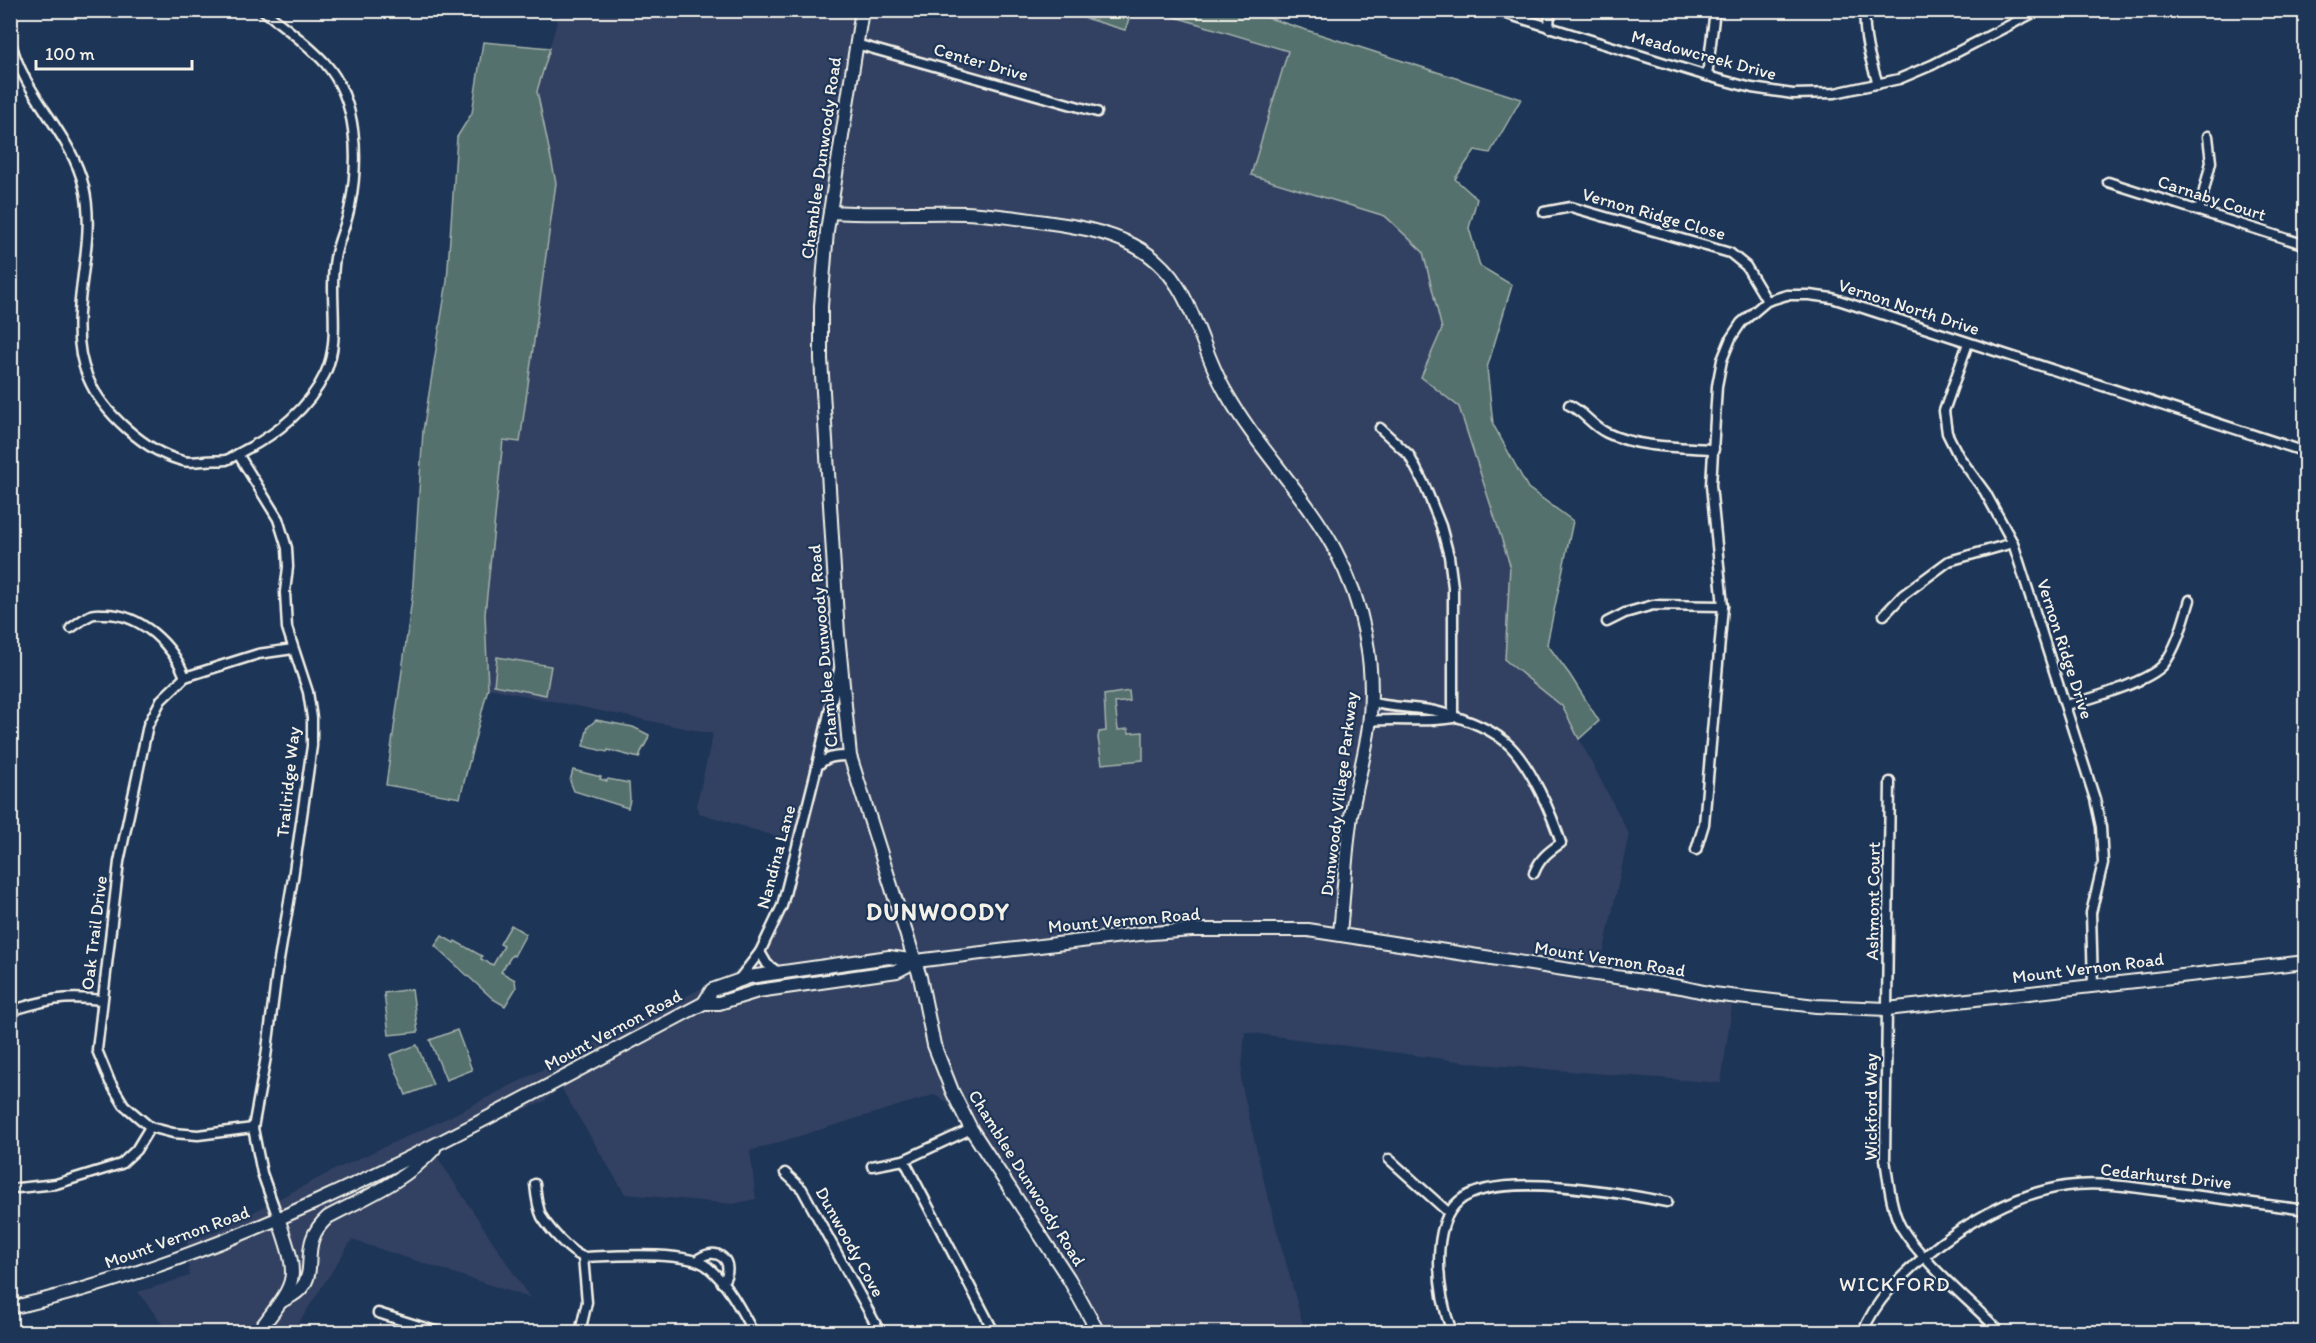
<svg xmlns="http://www.w3.org/2000/svg" width="2316" height="1343" viewBox="0 0 2316 1343" font-family="Itim,sans-serif">
<style>
.built{fill:#314162}
.green{fill:#55716e;stroke:#a4b1ab;stroke-width:1.5}
.lines{fill:none;stroke-linecap:round;stroke-linejoin:round}
.stream{stroke:#899eaf;stroke-width:3}
.street-casing{stroke:#f4f1e8;stroke-width:13}
.secondary-casing{stroke:#f4f1e8;stroke-width:16}
.street{stroke:#1d3557;stroke-width:8}
.secondary{stroke:#1d3557;stroke-width:12}
.labels{text-anchor:middle;dominant-baseline:central;stroke-width:4.5;stroke-linejoin:round;paint-order:stroke}
.street-label{font-size:18px;fill:#f4f1e8;stroke:#1d3557}
.neighbourhood-label{font-size:20px;letter-spacing:1.5px;fill:#f4f1e8;stroke:#1d3557}
.district-label{font-size:24px;font-weight:bold;letter-spacing:1.5px;fill:#f4f1e8;stroke:#1d3557}
</style>
<rect width="100%" height="100%" fill="#1d3557"/>
<filter id="ink" filterUnits="userSpaceOnUse"><feTurbulence type="fractalNoise" baseFrequency=".0167" numOctaves="2"/><feDisplacementMap in="SourceGraphic" scale="12" xChannelSelector="R" yChannelSelector="G"/><feConvolveMatrix kernelMatrix="1 2 1 2 8 2 1 2 1" color-interpolation-filters="sRGB"/></filter>
<g filter="url(#ink)">
<polygon class="built" points="1061,10 1125,30 1132,11 1155,11 1289,51 1251,175 1385,216 1423,252 1442,329 1421,377 1459,407 1510,565 1506,660 1562,706 1629,834 1598,978 1665,988 1721,1001 1732,1006 1721,1083 1479,1064 1245,1032 1241,1082 1266,1190 1305,1332 1098,1332 1086,1303 1039,1246 985,1144 961,1109 934,1095 750,1151 756,1199 733,1204 625,1194 561,1088 543,1102 430,1146 530,1298 352,1240 293,1332 168,1332 138,1292 189,1276 187,1241 217,1231 336,1169 451,1116 743,967 780,899 791,841 699,813 696,806 713,734 488,688 485,614 503,439 520,441 556,183 537,91 560,11"/>
<g class="green">
<polygon points="1061,11 1132,11 1125,30"/>
<polygon points="1155,11 1247,11 1521,99 1490,153 1475,150 1455,179 1477,199 1469,228 1480,266 1512,285 1487,368 1493,424 1528,488 1573,521 1547,644 1570,675 1599,721 1579,739 1562,706 1505,660 1510,565 1459,407 1421,377 1442,329 1423,252 1385,216 1251,175 1288,51"/>
<polygon points="483,42 550,48 537,91 556,183 520,442 503,440 485,614 488,688 460,798 386,785 412,599 423,431 447,281 457,137 472,113"/>
<polygon points="497,657 551,666 546,695 494,685"/>
<polygon points="1129,691 1130,701 1115,703 1118,730 1128,729 1129,733 1143,732 1143,760 1102,764 1098,738 1099,732 1106,731 1104,695"/>
<path d="M596 720 633 727 649 735C647 745 641 748 639 758L608 750 607 752 583 746 588 727Z"/>
<polygon points="573,770 601,777 600,779 607,781 608,779 629,783 630,800 628,808 574,791 570,781"/>
<polygon points="511,925 526,934 514,956 512,955 501,972 515,980 516,988 505,1006 493,999 435,946 442,936 454,943 455,941 482,956 481,959 493,965 504,946 500,944"/>
<polygon points="412,989 418,1032 389,1035 384,993"/>
<polygon points="457,1030 472,1070 446,1080 430,1040"/>
<polygon points="417,1045 433,1085 406,1095 390,1055"/>
</g>
<g class="lines">
<polyline class="stream" points="10,574 16,587"/>
<g class="street-casing">
<g id="street">
<polyline points="1494,10 1707,76 1752,88 1793,94 1835,93 1899,79 1932,65 2039,10"/>
<path d="M1865 10C1863 37 1870 59 1878 84"/>
<polyline points="1549,28 1550,10"/>
<path d="M10 38C22 95 71 132 84 187 99 250 62 317 88 378 102 412 146 452 183 461 189 463 197 461 204 461 211 460 219 461 226 460 232 458 239 453 245 450 277 434 309 408 325 374 342 338 328 296 335 258 338 240 347 224 350 206 359 160 358 100 325 63 307 43 284 27 263 10"/>
<polyline points="856,44 1097,112"/>
<polyline points="1707,76 1715,10"/>
<polyline points="2108,182 2306,245"/>
<polyline points="2199,211 2211,162 2208,136"/>
<polyline points="1544,212 1571,207 1730,253 1746,266 1767,301"/>
<polyline points="1968,343 1944,411 1947,433 1958,455 1985,492 2013,543 2095,799 2101,827 2103,863 2091,913 2093,985"/>
<path d="M1569 405C1583 411 1592 426 1607 433 1638 448 1680 447 1714 449"/>
<polyline points="1380,428 1409,455 1424,484 1441,526 1449,556 1453,587 1453,717"/>
<polyline points="238,454 278,519 287,548 288,567 285,592 287,628 308,692 312,718 312,746 293,878 277,972 266,1057 253,1128 262,1173 278,1218"/>
<polyline points="1884,615 1903,595 1949,561 2013,543"/>
<polyline points="1607,622 1625,613 1653,605 1723,606"/>
<path d="M71 628C77 624 84 618 91 615 95 613 101 614 105 614 141 614 173 645 185 677"/>
<path d="M1371 702C1394 709 1417 706 1439 712 1463 718 1492 728 1510 746 1531 767 1552 814 1561 843 1548 852 1540 858 1534 873"/>
<path d="M2066 705C2088 700 2151 681 2164 664 2178 645 2183 622 2190 600"/>
<path d="M1370 721C1397 718 1425 723 1453 718"/>
<polyline points="817,765 839,670"/>
<path d="M1890 782 1885 1159C1888 1178 1891 1210 1901 1227 1923 1263 1970 1301 2000 1332"/>
<polyline points="1696,850 1704,824 1723,606 1711,485 1717,386 1722,360 1731,338 1741,323 1767,301 1787,295 1809,295 1832,298 2306,452"/>
<polyline points="760,952 767,964 778,972"/>
<path d="M739 979 760 952 782 906 817 767C825 756 837 756 850 756"/>
<path d="M10 1011C46 1000 64 995 102 1000"/>
<polyline points="253,1128 198,1135 173,1133 150,1127 124,1105 110,1082 97,1050 119,862 148,725 161,700 185,677 258,654 293,649"/>
<polyline points="1389,1159 1449,1213"/>
<polyline points="904,1160 994,1332"/>
<polyline points="872,1166 904,1160 971,1129"/>
<polyline points="785,1173 802,1189 880,1332"/>
<path d="M535 1184C536 1195 537 1207 542 1217 550 1230 570 1252 583 1257 610 1256 688 1250 708 1267 728 1284 741 1310 753 1332"/>
<polyline points="18,1188 56,1184 121,1164 136,1150 150,1127"/>
<path d="M696 1261C716 1243 738 1262 722 1283"/>
<polyline points="378,1313 438,1332"/>
<polyline points="580,1332 587,1302 583,1257"/>
<path d="M1452 1332C1443 1309 1439 1286 1439 1261 1439 1240 1442 1215 1459 1201 1496 1170 1621 1193 1667 1202"/>
<path d="M1863 1332C1875 1301 1900 1277 1925 1256 1963 1224 2016 1193 2066 1186 2101 1181 2136 1188 2170 1192 2215 1198 2260 1204 2306 1210"/>
</g>
</g>
<g class="secondary-casing">
<g id="secondary">
<polyline points="862,10 827,231 821,306 821,359 838,634 850,756 920,977 934,1045 952,1091 971,1129 1069,1279 1098,1332"/>
<path d="M830 212C875 215 920 212 965 213 991 214 1018 218 1045 222 1075 226 1105 231 1133 245 1193 276 1195 338 1225 391 1257 448 1305 494 1335 550 1364 604 1376 665 1369 726 1365 756 1356 786 1351 816 1345 855 1344 894 1340 933"/>
<polyline points="704,1003 712,990 749,977 889,957 916,961"/>
<path d="M282 1301C289 1297 297 1294 302 1287 318 1268 298 1243 328 1217 366 1197 405 1181 434 1149"/>
<path d="M10 1308C259 1252 481 1120 704 1003H719L758 991 897 971 916 961 1139 934 1192 930H1308L1681 987 1713 994 1816 1006 1887 1009 2306 962"/>
<path d="M258 1332C298 1279 300 1282 278 1218"/>
</g>
</g>
<use href="#street" class="street"/>
<use href="#secondary" class="secondary"/>
</g>
</g>
<g class="labels">
<g class="street-label">
<text transform="translate(1704 55) rotate(15)">Meadowcreek Drive</text>
<text transform="translate(981 62) rotate(16)">Center Drive</text>
<text transform="translate(821 158) rotate(-82)">Chamblee Dunwoody Road</text>
<text transform="translate(2212 198) rotate(18)">Carnaby Court</text>
<text transform="translate(1654 214) rotate(16)">Vernon Ridge Close</text>
<text transform="translate(1909 307) rotate(18)">Vernon North Drive</text>
<text transform="translate(823 646) rotate(-95)">Chamblee Dunwoody Road</text>
<text transform="translate(2065 649) rotate(72)">Vernon Ridge Drive</text>
<text transform="translate(288 782) rotate(-84)">Trailridge Way</text>
<text transform="translate(1339 794) rotate(-83)">Dunwoody Village Parkway</text>
<text transform="translate(776 857) rotate(-75)">Nandina Lane</text>
<text transform="translate(1873 901) rotate(-89)">Ashmont Court</text>
<text transform="translate(1124 920) rotate(-5)">Mount Vernon Road</text>
<text transform="translate(94 933) rotate(-83)">Oak Trail Drive</text>
<text transform="translate(1610 959) rotate(9)">Mount Vernon Road</text>
<text transform="translate(2088 968) rotate(-7)">Mount Vernon Road</text>
<text transform="translate(613 1030) rotate(-28)">Mount Vernon Road</text>
<text transform="translate(1871 1107) rotate(-90)">Wickford Way</text>
<text transform="translate(2166 1176) rotate(6)">Cedarhurst Drive</text>
<text transform="translate(1027 1178) rotate(58)">Chamblee Dunwoody Road</text>
<text transform="translate(177 1237) rotate(-20)">Mount Vernon Road</text>
<text transform="translate(850 1242) rotate(61)">Dunwoody Cove</text>
</g>
<g class="neighbourhood-label">
<text x="1895" y="1284">WICKFORD</text>
</g>
<g class="district-label">
<text x="938" y="911">DUNWOODY</text>
</g>
</g>
<rect width="2316" height="1343" fill="none" stroke="#1d3557" stroke-width="36"/>
<rect x="18" y="18" width="2280" height="1307" fill="none" stroke="#f4f1e8" stroke-width="2" filter="url(#ink)"/>
<path d="M36 60v9h156v-9" fill="none" stroke="#f4f1e8" stroke-width="3"/>
<text x="45" y="60" font-size="18" fill="#f4f1e8" stroke="#1d3557" stroke-width="4.5" paint-order="stroke">100 m</text>
</svg>
